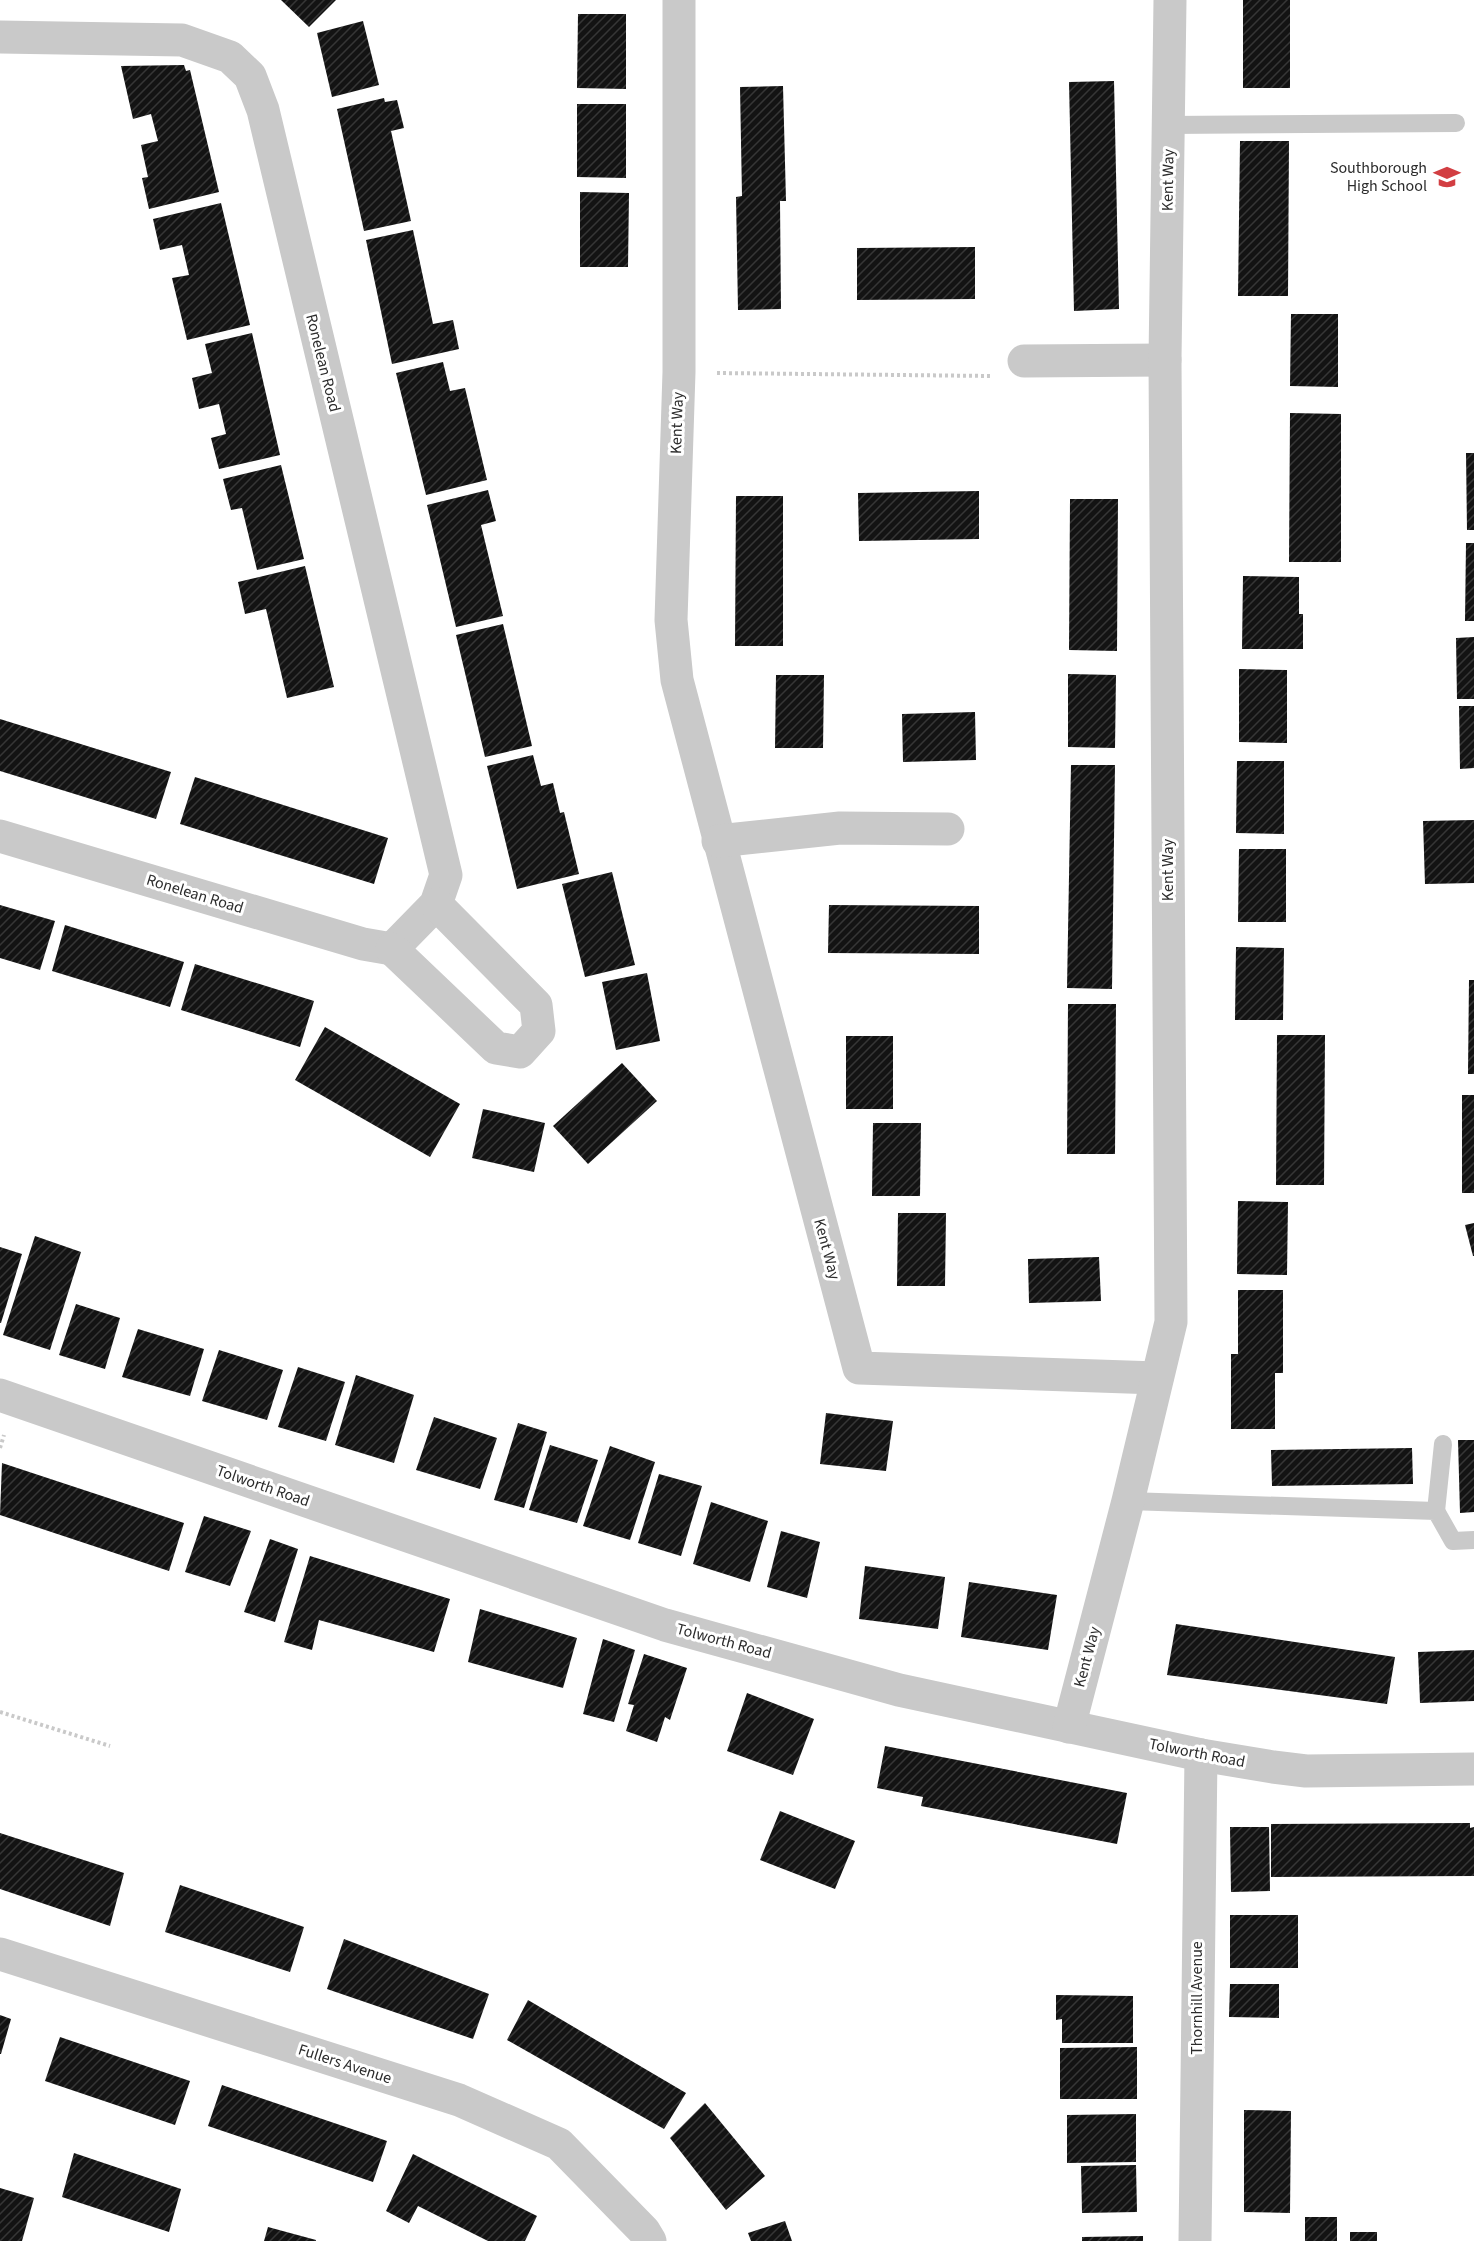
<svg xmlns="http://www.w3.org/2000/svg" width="1474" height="2241" viewBox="0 0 1474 2241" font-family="'Source Sans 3',sans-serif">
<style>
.building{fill:url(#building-hatch)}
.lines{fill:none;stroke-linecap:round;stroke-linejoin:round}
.path{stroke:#c9c9c9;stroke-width:4;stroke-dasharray:3 3;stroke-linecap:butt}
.lane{stroke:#c9c9c9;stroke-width:18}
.street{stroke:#c9c9c9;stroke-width:33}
.labels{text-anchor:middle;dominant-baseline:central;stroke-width:6;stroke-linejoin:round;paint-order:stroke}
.poi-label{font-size:16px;fill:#2c2c2c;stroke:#fff;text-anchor:end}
.street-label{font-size:16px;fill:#2c2c2c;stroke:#fff}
</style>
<defs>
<pattern id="building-hatch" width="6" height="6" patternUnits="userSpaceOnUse" patternTransform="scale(1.5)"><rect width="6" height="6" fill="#131313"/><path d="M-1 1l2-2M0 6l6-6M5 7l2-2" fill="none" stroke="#363636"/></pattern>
</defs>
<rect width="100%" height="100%" fill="#fff"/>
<g class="building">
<polygon points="281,0 336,0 309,27"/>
<rect x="1243" y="0" width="47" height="88"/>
<polygon points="578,14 626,14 626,89 577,88"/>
<polygon points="363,21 379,85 332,97 317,33"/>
<polygon points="184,65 186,71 190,70 219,192 149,209 142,178 148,177 141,145 158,141 151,114 133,119 121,66"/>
<polygon points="1114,81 1119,309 1074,311 1069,82"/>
<polygon points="783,86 786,201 780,201 781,309 738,310 736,197 742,196 740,87"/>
<polygon points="384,98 385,102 397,100 404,128 391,131 411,221 364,231 337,109"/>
<polygon points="577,104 626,104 626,178 577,177"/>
<polygon points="1240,141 1289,141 1288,296 1238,296"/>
<polygon points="580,192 629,193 628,267 580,267"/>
<polygon points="221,203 250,325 187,340 172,278 189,275 182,245 160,250 153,219"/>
<polygon points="413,230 433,324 453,320 459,349 392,364 366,240"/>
<polygon points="975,247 975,299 857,300 857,248"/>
<polygon points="1291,314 1338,314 1338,387 1290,386"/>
<polygon points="252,333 280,455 219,469 211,438 226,434 219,404 199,409 192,378 212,373 205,344"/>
<polygon points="443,362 450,391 465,388 487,480 426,495 396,373"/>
<polygon points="1290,413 1341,414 1341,562 1289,562"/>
<polygon points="1466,453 1474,453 1474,530 1467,530"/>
<polygon points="281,465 304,559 257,570 242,508 231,510 223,479"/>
<polygon points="488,490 496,521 481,525 503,616 456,627 427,505"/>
<polygon points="979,491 979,539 859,541 858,493"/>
<polygon points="736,496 783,496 783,646 735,646"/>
<polygon points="1070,499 1118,499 1117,651 1069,650"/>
<polygon points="1466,543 1474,543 1474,621 1465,621"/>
<polygon points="305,566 334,687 287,698 266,609 245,614 238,582"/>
<polygon points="1243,576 1299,577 1299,614 1303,614 1303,649 1242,649"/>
<polygon points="503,624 532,746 485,757 456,635"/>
<polygon points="1474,637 1474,699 1457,699 1456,638"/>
<polygon points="1239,669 1287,670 1287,743 1239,742"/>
<polygon points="1068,674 1116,675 1115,748 1068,747"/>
<polygon points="776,675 824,675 823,748 775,748"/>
<polygon points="1459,706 1474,706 1474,768 1460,769"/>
<polygon points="975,712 976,760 903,762 902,714"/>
<polygon points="0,719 171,772 156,819 0,771"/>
<polygon points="533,755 541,786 553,783 560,813 564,812 579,874 517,889 487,766"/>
<polygon points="1237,761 1284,761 1284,834 1236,833"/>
<polygon points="1071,765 1115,765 1112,989 1067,988"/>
<polygon points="195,777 388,838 374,884 180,824"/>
<polygon points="1474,820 1474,883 1425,884 1423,821"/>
<polygon points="1239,849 1286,849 1286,922 1238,922"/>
<polygon points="612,872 635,965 585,977 562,884"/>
<polygon points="0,905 55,921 40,970 0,958"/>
<polygon points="829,905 979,906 979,954 828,953"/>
<polygon points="65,925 184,962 170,1007 52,971"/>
<polygon points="1236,947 1284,948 1283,1020 1235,1020"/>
<polygon points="195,964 314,1001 300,1047 181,1010"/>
<polygon points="647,973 660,1041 616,1050 602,982"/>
<polygon points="1469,980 1474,980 1474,1074 1468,1074"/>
<polygon points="1068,1004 1116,1004 1115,1154 1067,1154"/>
<polygon points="325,1027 460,1104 430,1157 295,1080"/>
<polygon points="1277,1035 1325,1035 1324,1185 1276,1185"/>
<rect x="846" y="1036" width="47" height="73"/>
<polygon points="622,1063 657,1101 588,1164 553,1126"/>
<rect x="1462" y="1095" width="12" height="98"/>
<polygon points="483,1109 545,1123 534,1172 472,1158"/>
<polygon points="873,1123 921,1123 920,1196 872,1196"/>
<polygon points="1238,1201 1288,1202 1287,1275 1237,1274"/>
<polygon points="898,1213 946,1213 945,1286 897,1286"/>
<polygon points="1474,1223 1474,1256 1473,1256 1465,1225"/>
<polygon points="35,1236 81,1252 50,1350 3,1335"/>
<polygon points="0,1247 22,1254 1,1323 0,1323"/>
<polygon points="1099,1257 1101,1301 1029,1303 1028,1259"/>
<polygon points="1238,1290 1283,1290 1283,1373 1275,1373 1275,1429 1231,1429 1231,1354 1238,1354"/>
<polygon points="76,1304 120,1318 105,1369 59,1355"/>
<polygon points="138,1329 204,1349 190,1396 122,1377"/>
<polygon points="219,1350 283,1370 267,1420 202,1401"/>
<polygon points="298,1367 345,1382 326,1441 278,1427"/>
<polygon points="356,1375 414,1395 394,1463 335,1445"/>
<polygon points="826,1413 893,1421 886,1471 820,1464"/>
<polygon points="434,1417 497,1438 480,1489 416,1470"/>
<polygon points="518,1423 547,1432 524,1508 494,1500"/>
<polygon points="1458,1440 1474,1440 1474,1512 1460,1513"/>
<polygon points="550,1445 598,1460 577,1523 529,1510"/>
<polygon points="610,1446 655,1462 630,1540 583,1526"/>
<polygon points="1412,1448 1413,1484 1272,1486 1271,1450"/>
<polygon points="2,1463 184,1523 169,1571 0,1515"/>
<polygon points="659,1474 702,1486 681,1556 638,1543"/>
<polygon points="711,1502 768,1521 750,1582 693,1564"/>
<polygon points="204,1516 251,1531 230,1586 185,1572"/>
<polygon points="781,1531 820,1542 807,1598 767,1587"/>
<polygon points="270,1539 298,1549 275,1622 244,1612"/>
<polygon points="310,1556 450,1599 434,1652 319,1620 312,1650 284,1642"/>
<polygon points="865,1566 945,1577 938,1629 859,1619"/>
<polygon points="969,1582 1057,1595 1048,1650 961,1637"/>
<polygon points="480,1609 577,1638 563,1688 468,1662"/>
<polygon points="1176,1624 1395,1657 1387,1704 1167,1675"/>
<polygon points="603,1639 635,1650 614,1722 583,1714"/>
<polygon points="1474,1650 1474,1701 1420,1703 1418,1652"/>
<polygon points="644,1654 687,1668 670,1720 665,1717 657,1742 626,1731 634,1705 628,1704"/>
<polygon points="747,1693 814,1719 793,1775 727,1751"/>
<polygon points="885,1746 1127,1793 1117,1844 921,1806 923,1797 877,1788"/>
<polygon points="780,1811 855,1841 835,1889 760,1860"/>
<polygon points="1470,1823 1470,1828 1474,1827 1474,1876 1271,1877 1271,1824"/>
<polygon points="1230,1827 1269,1827 1270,1891 1231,1892"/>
<polygon points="0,1833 124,1873 110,1926 0,1889"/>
<polygon points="180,1885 304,1927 290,1972 165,1932"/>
<rect x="1230" y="1915" width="68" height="53"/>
<polygon points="344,1939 489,1994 473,2039 327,1989"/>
<polygon points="1230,1984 1279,1984 1279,2018 1229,2017"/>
<polygon points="1056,1995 1133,1996 1133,2043 1062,2043 1062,2019 1056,2020"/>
<polygon points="528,2000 686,2093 664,2129 507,2040"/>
<polygon points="0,2015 11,2019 1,2054 0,2054"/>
<polygon points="60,2037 190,2081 175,2125 45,2081"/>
<polygon points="1137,2047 1137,2099 1060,2099 1060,2048"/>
<polygon points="222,2085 387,2141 373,2182 208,2126"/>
<polygon points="705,2103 765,2176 726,2210 670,2138"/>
<polygon points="1244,2110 1291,2111 1290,2213 1244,2212"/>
<polygon points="1136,2114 1136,2162 1067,2163 1067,2115"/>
<polygon points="74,2153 181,2189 169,2232 62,2197"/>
<polygon points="413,2154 537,2216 525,2241 488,2241 418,2206 409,2223 386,2211"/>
<polygon points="1136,2165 1137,2212 1082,2213 1081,2166"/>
<polygon points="0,2188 34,2198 22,2241 0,2241"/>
<rect x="1305" y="2217" width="32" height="24"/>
<polygon points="785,2221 792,2241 751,2241 748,2233"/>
<polygon points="268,2227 316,2240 316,2241 264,2241"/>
<rect x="1350" y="2232" width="27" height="9"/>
<polygon points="1143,2236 1143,2241 1082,2241 1082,2237"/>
</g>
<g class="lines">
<g class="path">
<polyline points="717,373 991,376"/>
<polyline points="0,1448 4,1435"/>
<polyline points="0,1712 110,1746"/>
</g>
<g class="lane">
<polyline points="1168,125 1456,123"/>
<polyline points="1128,1501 1436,1511 1453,1541 1474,1540"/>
<polyline points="1436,1511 1443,1444"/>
</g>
<g class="street">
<polyline points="679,0 679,372 671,620 677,680 859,1368 1157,1378"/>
<polyline points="0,37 182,40 230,57 250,76 263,110 446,875 436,904 392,949 363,944 0,836"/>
<polyline points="1024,361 1165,360"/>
<polyline points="718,841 840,828 948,829"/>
<polyline points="392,949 496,1048 520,1052 539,1031 536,1005 436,904"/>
<polyline points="0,1395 665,1625 899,1690 1201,1755 1273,1767 1306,1771 1474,1769"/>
<polyline points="1069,1727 1128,1501 1171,1322 1165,360 1170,0"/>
<polyline points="0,1954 459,2100 559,2144 644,2231 650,2241"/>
<polyline points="1195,2241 1201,1755"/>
</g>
</g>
<defs>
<g id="school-bare" transform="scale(2.07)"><path d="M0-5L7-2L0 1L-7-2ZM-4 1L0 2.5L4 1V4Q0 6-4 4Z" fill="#d23e42" stroke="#fff" stroke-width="2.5" paint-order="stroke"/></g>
</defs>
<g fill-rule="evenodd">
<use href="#school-bare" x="1447" y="177"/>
</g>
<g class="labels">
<g class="poi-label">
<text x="1427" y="168">Southborough<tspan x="1427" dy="18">High School</tspan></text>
</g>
<g class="street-label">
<text transform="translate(1168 180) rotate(-89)">Kent Way</text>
<text transform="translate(323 363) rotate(76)">Ronelean Road</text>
<text transform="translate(677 423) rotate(-88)">Kent Way</text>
<text transform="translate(1168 870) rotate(-90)">Kent Way</text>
<text transform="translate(195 894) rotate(17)">Ronelean Road</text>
<text transform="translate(827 1249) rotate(75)">Kent Way</text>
<text transform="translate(263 1486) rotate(19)">Tolworth Road</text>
<text transform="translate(724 1641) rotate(15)">Tolworth Road</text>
<text transform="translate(1087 1657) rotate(-75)">Kent Way</text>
<text transform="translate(1197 1753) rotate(11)">Tolworth Road</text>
<text transform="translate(1197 1998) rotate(-90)">Thornhill Avenue</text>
<text transform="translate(345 2064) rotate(18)">Fullers Avenue</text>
</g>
</g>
</svg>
